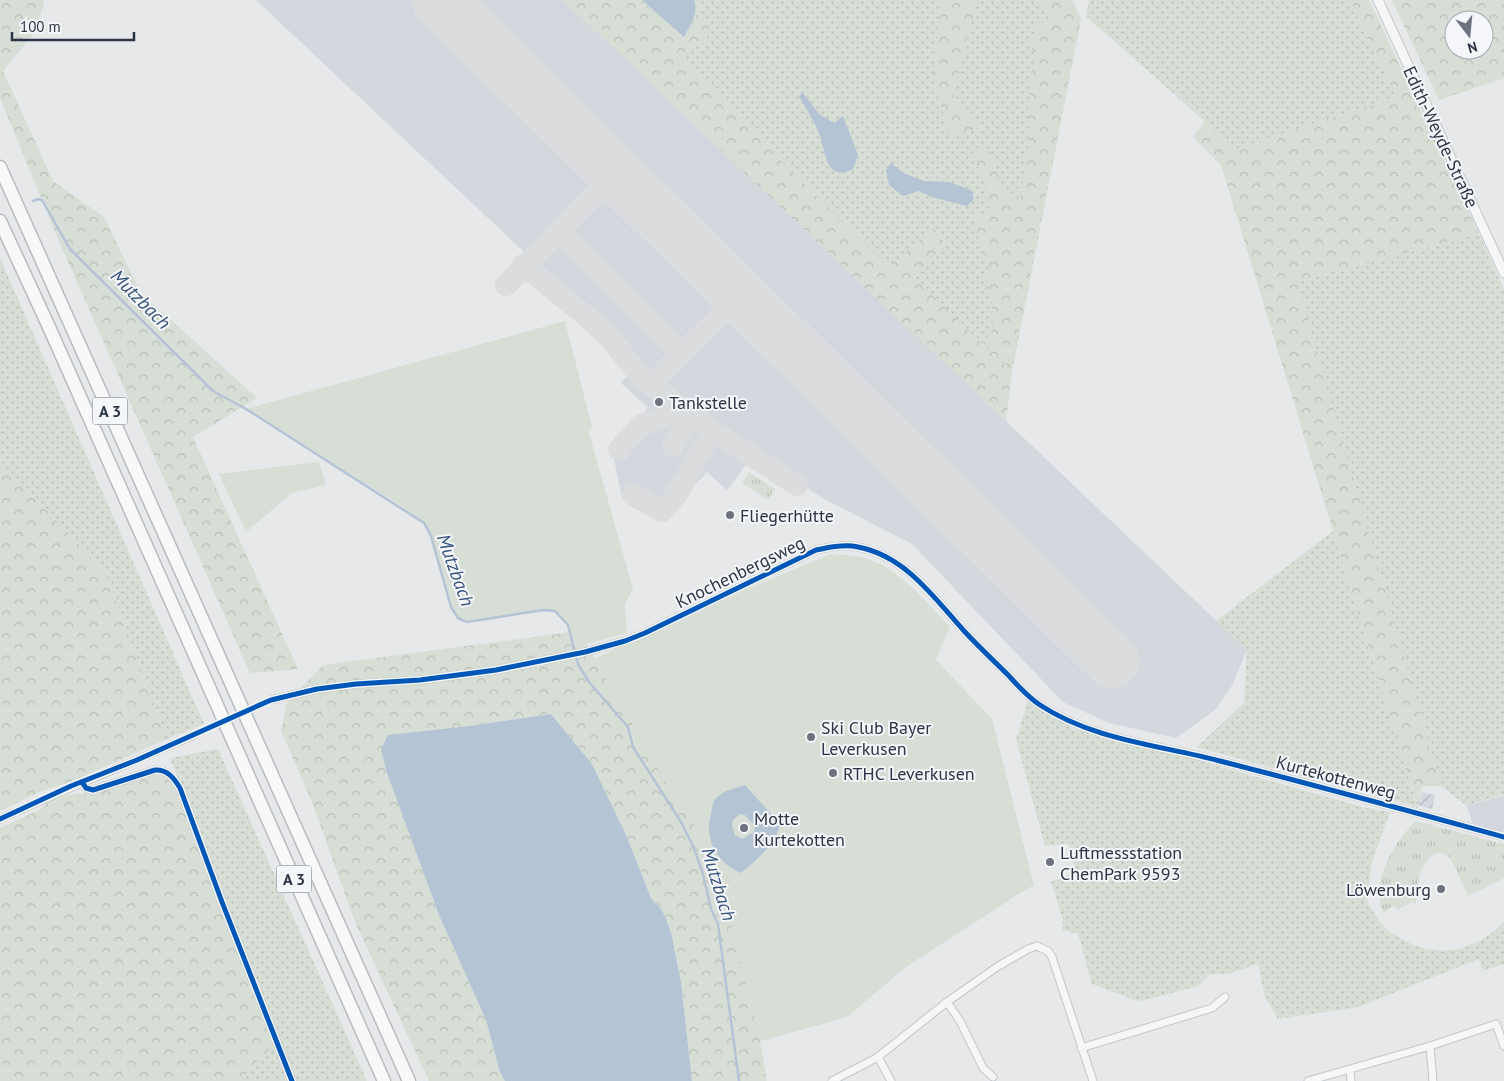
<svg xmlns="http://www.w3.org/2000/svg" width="1504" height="1081" viewBox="0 0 1504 1081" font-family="'PT Sans',sans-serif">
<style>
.built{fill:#d4d7dd}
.industrial{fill:url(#industrial-furrows)}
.grass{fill:url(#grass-dots)}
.forest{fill:url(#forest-crowns);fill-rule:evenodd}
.park{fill:url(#park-tufts)}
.pitch{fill:#d6ded6}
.water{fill:#b4c4d5;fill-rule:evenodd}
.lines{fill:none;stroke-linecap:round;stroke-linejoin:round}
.stream{stroke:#b4c4d5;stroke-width:2.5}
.taxiway{stroke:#dadcde;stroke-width:22}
.runway{stroke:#dadcde;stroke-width:55}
.minor-casing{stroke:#c4c6c8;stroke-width:9}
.tertiary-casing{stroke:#c4c6c8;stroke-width:11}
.motorway-casing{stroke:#b8bbbf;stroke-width:15}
.minor{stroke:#f5f6f7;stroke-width:7}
.tertiary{stroke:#f5f6f7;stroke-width:9}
.motorway{stroke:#f8f8f8;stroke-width:12}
.cycleway-casing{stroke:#f4f6f9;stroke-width:8}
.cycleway{stroke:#0057b8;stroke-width:5}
.poi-dot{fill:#6c737f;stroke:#f4f6f9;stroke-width:2}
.labels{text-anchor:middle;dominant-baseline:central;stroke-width:4;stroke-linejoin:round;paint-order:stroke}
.shield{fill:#f4f6f9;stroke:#676e7b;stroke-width:1}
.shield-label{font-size:16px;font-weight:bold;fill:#2b3445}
.street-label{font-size:18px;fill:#2b3445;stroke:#f4f6f9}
.poi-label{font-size:18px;fill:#2b3445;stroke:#f4f6f9;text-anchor:start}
.water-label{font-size:19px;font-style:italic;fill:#34527a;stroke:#f4f6f9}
</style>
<defs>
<pattern id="industrial-furrows" width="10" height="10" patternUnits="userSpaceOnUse" patternTransform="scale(1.25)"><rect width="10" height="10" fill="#d4d7dd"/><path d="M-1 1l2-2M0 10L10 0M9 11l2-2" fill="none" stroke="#b6b9bf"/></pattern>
<pattern id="grass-dots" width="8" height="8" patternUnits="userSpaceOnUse" patternTransform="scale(1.25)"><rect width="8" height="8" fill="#d6ded6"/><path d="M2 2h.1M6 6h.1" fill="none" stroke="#b8bfb9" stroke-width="1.8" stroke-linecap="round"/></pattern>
<pattern id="forest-crowns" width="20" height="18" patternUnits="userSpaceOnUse" patternTransform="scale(1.25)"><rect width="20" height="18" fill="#d6ded6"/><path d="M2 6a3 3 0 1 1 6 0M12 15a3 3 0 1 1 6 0" fill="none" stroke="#b8bfb9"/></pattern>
<pattern id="park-tufts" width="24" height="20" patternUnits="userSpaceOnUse" patternTransform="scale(1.25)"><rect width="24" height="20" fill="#d6ded6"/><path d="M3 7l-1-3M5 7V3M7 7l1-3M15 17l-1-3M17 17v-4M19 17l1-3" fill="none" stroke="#b8bfb9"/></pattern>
</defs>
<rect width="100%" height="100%" fill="#e6e8ea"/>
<g class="built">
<polygon points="256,0 563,0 1247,650 1233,684 1215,710 1176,738 1109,723 1063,702 912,544 824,499 754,454 727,490 707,472 663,520 622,498 612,449 648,408 621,383 640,361"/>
<polygon points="1504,795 1504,834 1473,825 1467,806"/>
</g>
<polygon class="industrial" points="1422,792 1435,795 1432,809 1418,805"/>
<g class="grass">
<polygon points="638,0 1072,0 1081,19 1012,372 915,278 945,243 935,229 888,268 684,62 685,51 707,41 697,6 695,20 683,39"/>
<polygon points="1089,0 1350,0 1396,97 1236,149 1086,16"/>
<polygon points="1479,234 1504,289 1504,794 1467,806 1441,786 1296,281"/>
<polygon points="0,258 204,724 167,739 105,572 0,461"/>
<polygon points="1333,531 1418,808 1336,779 1318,781 1197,747 1244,703 1247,650 1216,621"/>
<path d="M1028 701 1074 729 1115 742 1186 757 1362 807 1390 812 1372 861 1367 902C1373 911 1379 922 1387 930 1390 933 1396 935 1400 938 1436 960 1475 952 1504 922V964L1482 971 1479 959 1358 1007 1278 1019 1265 997 1258 964 1227 974H1210L1198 986 1149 999 1137 1001 1092 984 1078 934 1062 930 1063 920 1051 882 1076 872 1068 844 1045 846 1016 739Z"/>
<polygon points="218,749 367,1081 295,1081 170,758"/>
<polygon points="274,1045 288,1081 238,1081"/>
</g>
<g class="forest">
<polygon points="0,0 43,0 44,4 34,33 3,71 53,181 104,217 140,292 257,398 193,437 298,669 250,673 58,239 0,98"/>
<polygon points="563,0 638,0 683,39 695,20 697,5 708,23 707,41 685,51 684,62 888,268 934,228 945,243 915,278 1012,372 1006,422"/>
<polygon points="942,0 978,0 952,101 966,110 982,127 949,137 933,71"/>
<polygon points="1037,0 1072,0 1081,19 1011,369 983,342 993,332 992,298 986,281 989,266 974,226 977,216 995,209 984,193 985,184 972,152 978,148 990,151 996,162 999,186 1019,204 1029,146 1028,111 1034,52 1030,43 1038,23 1055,20"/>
<polygon points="1350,0 1369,0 1479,234 1297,281 1441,786 1422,786 1418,808 1221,165 1193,137 1205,121 1236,149 1396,97"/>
<path d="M1392 0H1504V78L1439 100ZM1454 20H1484V50H1454Z"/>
<polygon points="0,461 105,572 167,739 73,781 42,791 0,811"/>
<polygon points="579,631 677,801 698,830 714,859 757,1023 767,1081 692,1081 681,982 671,932 663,912 651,898 626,835 592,764 551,714 470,726 415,849 439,915 486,1020 500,1072 505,1081 429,1081 355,922 312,802 281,731 287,703 323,665"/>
<path d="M151 774C167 773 168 777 178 789L219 903 274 1045 238 1081H0V828L41 809 47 802 72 794 94 793Z"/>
</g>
<g class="park">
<polygon points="749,472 775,489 768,500 742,483"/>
<path d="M1416 821 1504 844V878L1468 896 1451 859 1446 854C1421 846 1417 887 1416 904L1412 902 1397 910 1394 905 1383 913C1370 881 1394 842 1416 821Z"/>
</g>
<g class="pitch">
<polygon points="565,321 592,427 589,433 633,589 625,604 627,633 575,647 568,625 554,611 543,610 467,622 458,618 451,607 431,536 424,523 395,502 246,409"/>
<polygon points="319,462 326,485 292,493 246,532 219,474"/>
<path d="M831 554C845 555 860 555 873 561 902 572 928 605 950 626L936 660 992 719 1034 886 1028 888 906 967 847 1017 761 1041 714 859 698 830 677 801 595 658 665 629 745 590Z"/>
</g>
<g class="water">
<path d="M642 0H694C699 12 690 26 684 37Z"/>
<path d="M803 93 819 114 834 123 843 116 858 155 853 169C824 184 826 148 818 131 814 121 807 110 801 100L799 96Z"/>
<polygon points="891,163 903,173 924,181 949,182 971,190 974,199 967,206 932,197 919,191 903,196 889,185 886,170"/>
<polygon points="551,714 592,764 626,835 651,898 663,912 671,932 681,982 692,1081 505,1081 500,1072 486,1020 439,915 386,770 381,749 388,735 470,726"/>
<path d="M745 785 780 824C777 844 756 860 741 873 716 862 704 839 711 813 712 809 713 804 714 801 719 792 735 788 745 785ZM740 814 745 815 755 827 754 832 742 839 735 835 732 826 733 820Z"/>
</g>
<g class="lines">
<polyline class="stream" points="33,201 38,199 42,200 70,249 213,391 246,409 424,523 431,536 451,607 458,618 467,622 543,610 555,611 568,625 578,664 589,682 628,727 633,747 681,822 693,846 703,874 711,909 718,924 739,1081"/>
<g class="taxiway">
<polyline points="558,230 682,353"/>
<polyline points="523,265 585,315 610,338 643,379 713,431 677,494 662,511 633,495"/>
<polyline points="506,285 615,174"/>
<polyline points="651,385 682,353 740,296"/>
<polyline points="713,431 797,485"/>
<polyline points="673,446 690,415"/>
<polyline points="619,450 640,426 682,409"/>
</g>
<polyline class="runway" points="439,0 1112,661"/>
<g class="minor-casing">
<g id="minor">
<path d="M271 700 317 689 356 684 420 680 496 670 585 652 625 641 645 633 816 550C830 547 845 544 858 547 906 556 935 599 965 632 979 647 994 661 1009 676 1018 686 1028 697 1040 705 1093 740 1159 745 1220 761 1315 785 1409 811 1504 837"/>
<path d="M82 782 86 788 93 790 155 770C167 769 174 778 180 788L222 902 292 1081"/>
<path d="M0 819C63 790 128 764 192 736"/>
<polyline points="947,1002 960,1021 983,1068 993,1077"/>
<polyline points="1430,1046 1433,1081"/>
<polyline points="1081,1048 1212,1008 1225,997"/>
<polyline points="878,1057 891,1081"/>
<polyline points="1350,1070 1351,1081"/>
<polyline points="832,1081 878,1057 947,1002 997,967 1028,949 1037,946 1048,951 1052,957 1093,1081"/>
<polyline points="1308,1081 1430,1046 1496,1024 1504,1046"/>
</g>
</g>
<g class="tertiary-casing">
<polyline id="tertiary" points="1378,0 1504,273"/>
</g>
<g class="motorway-casing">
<g id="motorway">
<polyline points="0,167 409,1081"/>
<polyline points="0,221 49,327 384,1081"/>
</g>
</g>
<use href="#minor" class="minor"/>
<use href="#tertiary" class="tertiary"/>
<use href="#motorway" class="motorway"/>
<g class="cycleway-casing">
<g id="cycleway">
<path d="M82 782 86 788 93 790 155 770C167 769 174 778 180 788L222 902 292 1081"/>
<path d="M0 819 71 786 137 760 271 700 317 689 356 684 420 680 496 670 585 652 625 641 645 633 816 550C830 547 845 544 858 547 906 556 935 599 965 632 979 647 994 661 1009 676 1018 686 1028 697 1040 705 1093 740 1159 745 1220 761 1315 785 1409 811 1504 837"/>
</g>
</g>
<use href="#cycleway" class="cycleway"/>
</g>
<g class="poi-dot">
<circle cx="659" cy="402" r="5"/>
<circle cx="730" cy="515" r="5"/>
<circle cx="811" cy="737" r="5"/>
<circle cx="833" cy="773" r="5"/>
<circle cx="744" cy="828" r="5"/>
<circle cx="1050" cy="862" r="5"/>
<circle cx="1441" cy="889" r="5"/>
</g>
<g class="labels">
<g class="shield">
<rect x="92.5" y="397.5" width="35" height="27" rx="4"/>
<rect x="276.5" y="865.5" width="35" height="27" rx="4"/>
</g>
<g class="shield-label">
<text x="110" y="411">A 3</text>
<text x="294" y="879">A 3</text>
</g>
<g class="street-label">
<text transform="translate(1441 137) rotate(65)">Edith-Weyde-Straße</text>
<text transform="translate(740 572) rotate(-26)">Knochenbergsweg</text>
<text transform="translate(1336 777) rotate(15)">Kurtekottenweg</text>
</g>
<g class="poi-label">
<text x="669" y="402">Tankstelle</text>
<text x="740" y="515">Fliegerhütte</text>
<text x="821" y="727">Ski Club Bayer<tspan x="821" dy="21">Leverkusen</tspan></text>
<text x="843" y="773">RTHC Leverkusen</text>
<text x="754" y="818">Motte<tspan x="754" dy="21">Kurtekotten</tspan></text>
<text x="1060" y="852">Luftmessstation<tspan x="1060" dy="21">ChemPark 9593</tspan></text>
<text x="1431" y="889" text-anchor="end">Löwenburg</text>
</g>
<g class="water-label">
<text transform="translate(141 299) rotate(45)">Mutzbach</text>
<text transform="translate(456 570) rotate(70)">Mutzbach</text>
<text transform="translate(719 884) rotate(73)">Mutzbach</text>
</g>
</g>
<g transform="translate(1469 35) rotate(164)"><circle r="24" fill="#f4f6f9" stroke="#a4a8b1"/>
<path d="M0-4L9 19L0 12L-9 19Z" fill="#6c737f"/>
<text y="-8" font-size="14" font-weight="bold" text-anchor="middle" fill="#2b3445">N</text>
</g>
<path d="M12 32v8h122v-8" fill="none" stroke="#2b3445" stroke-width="2.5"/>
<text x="20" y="32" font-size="15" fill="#2b3445" stroke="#f4f6f9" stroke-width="4" paint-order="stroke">100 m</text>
</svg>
